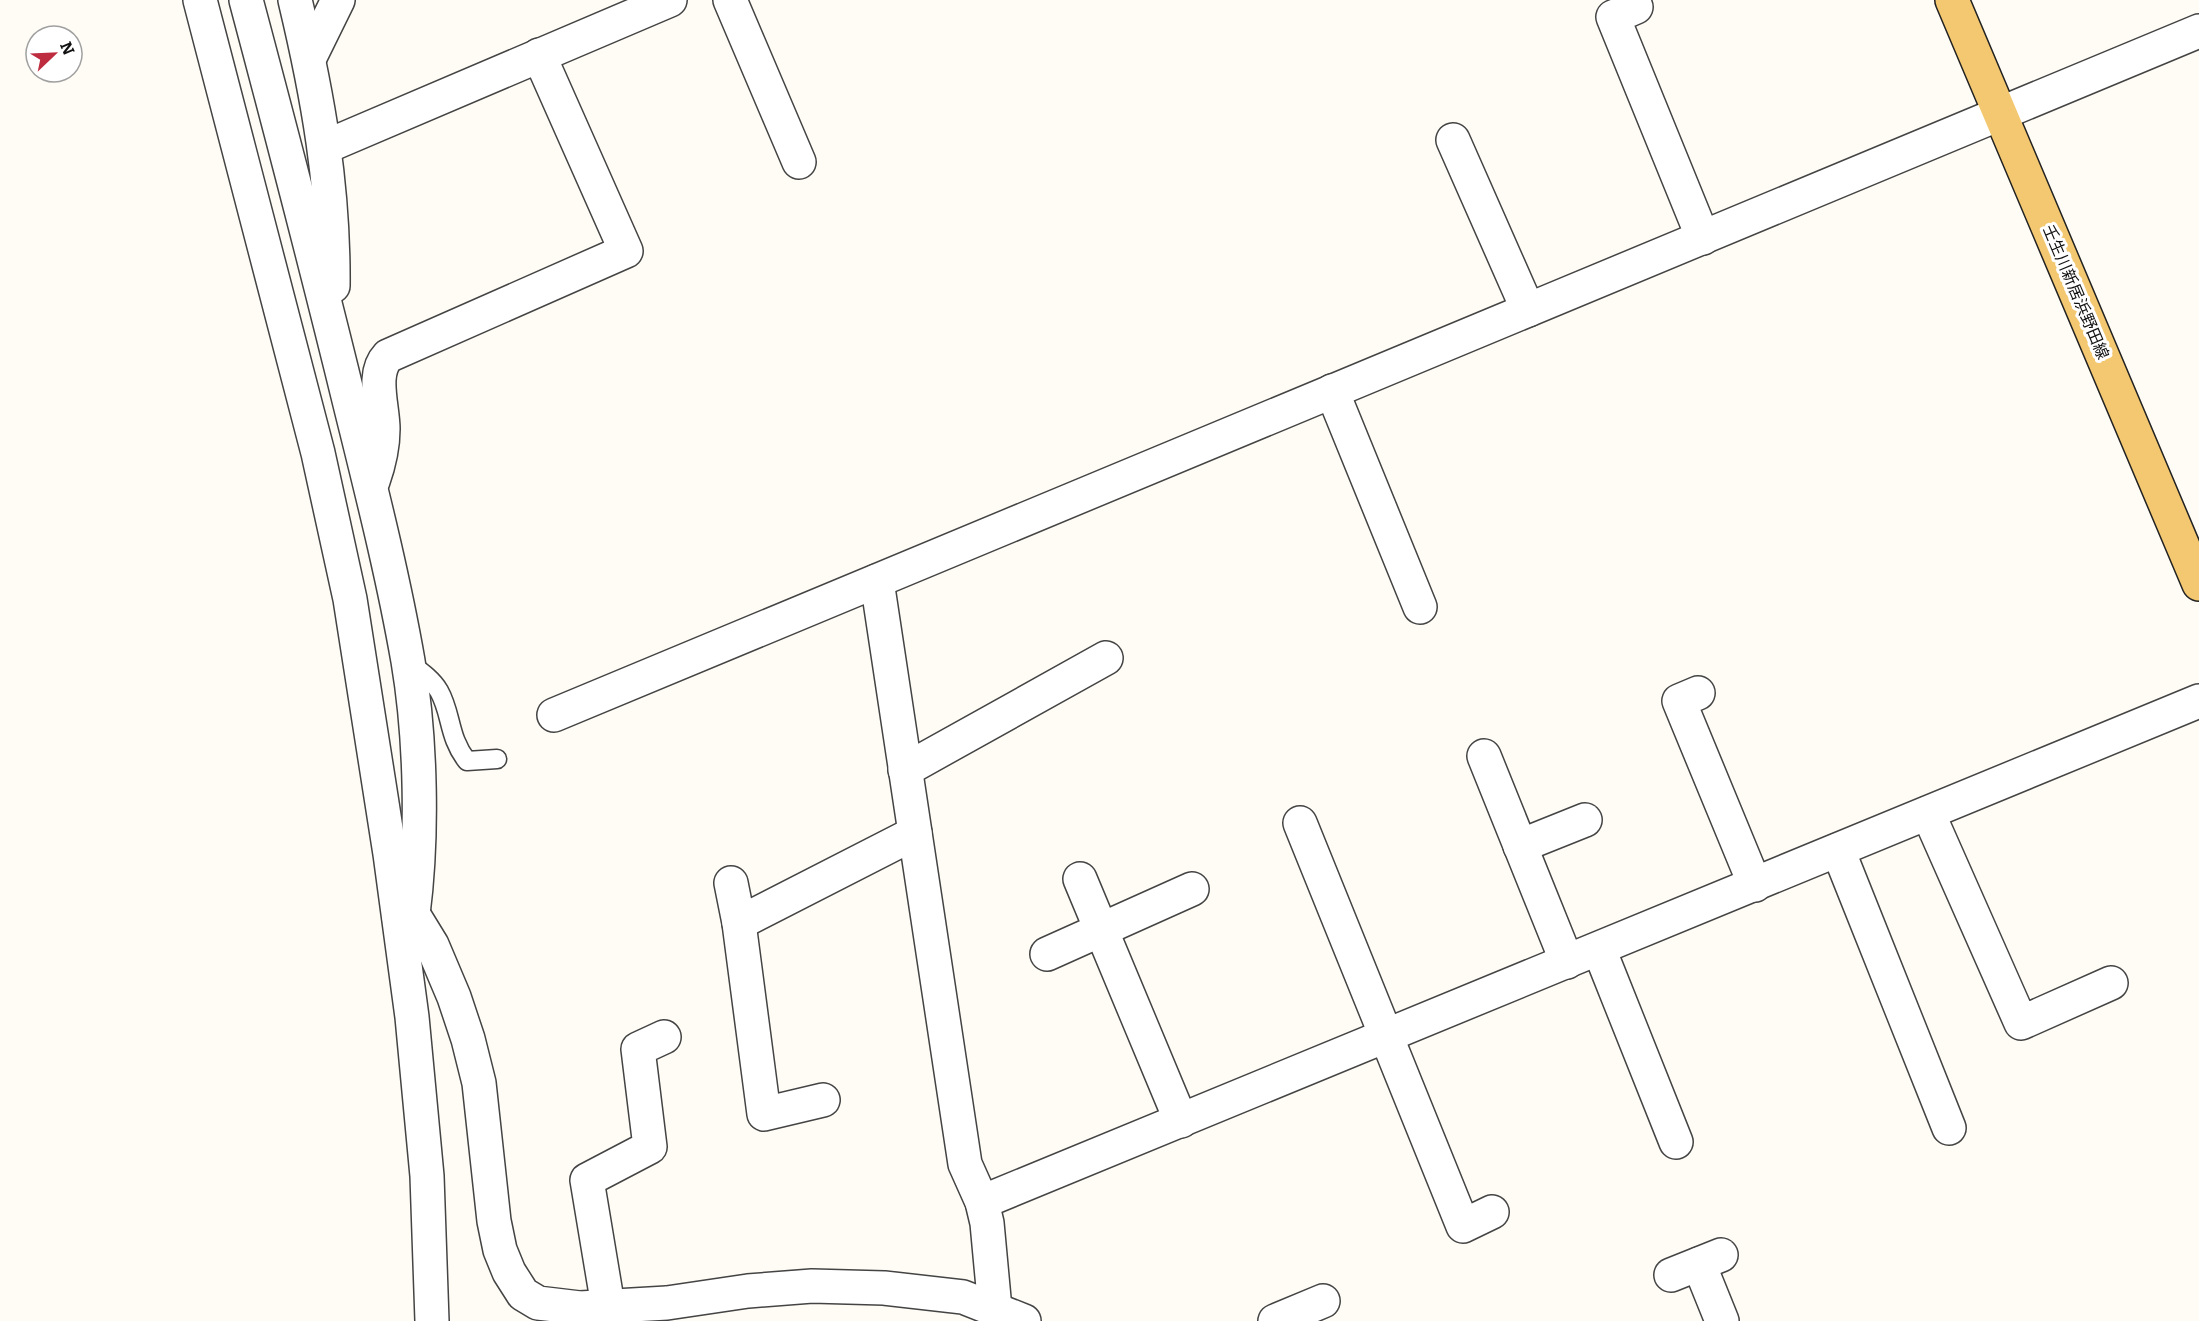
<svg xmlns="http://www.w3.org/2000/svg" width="2199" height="1321" viewBox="0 0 2199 1321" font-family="Bitter,'Noto Sans JP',serif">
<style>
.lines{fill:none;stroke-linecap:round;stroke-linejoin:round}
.service-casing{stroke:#444;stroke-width:21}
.minor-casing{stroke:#444;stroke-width:36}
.primary-casing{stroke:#222;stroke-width:36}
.service{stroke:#fff;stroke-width:18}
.minor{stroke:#fff;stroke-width:33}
.primary{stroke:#f3c870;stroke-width:33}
.labels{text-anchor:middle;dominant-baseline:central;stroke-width:6;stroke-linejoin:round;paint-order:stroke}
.street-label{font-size:16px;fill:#111;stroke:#fff}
</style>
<rect width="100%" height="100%" fill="#fffcf5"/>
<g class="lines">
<g class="service-casing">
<path id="service" d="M409 663C420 671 432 679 439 691 452 714 448 737 467 761L497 759"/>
</g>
<g class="minor-casing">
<g id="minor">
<polyline points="200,0 318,453 350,599 390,854 412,1017 427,1176 432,1321"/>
<path d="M246 0C282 135 317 269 350 404 371 489 393 575 408 661 421 738 423 837 413 914"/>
<path d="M295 0C318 96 334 187 333 286"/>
<polyline points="730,0 799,162"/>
<polyline points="1636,7 1613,17 1703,238"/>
<polyline points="309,59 338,0"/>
<polyline points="1453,140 1528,310"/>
<polyline points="325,147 670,0"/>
<polyline points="1332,391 1420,607"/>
<path d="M373 481C379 464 383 448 383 429 383 406 371 374 388 356L626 251 539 55"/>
<polyline points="877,581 965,1164 982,1202 987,1223 995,1309"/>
<polyline points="1698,693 1679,701 1755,885"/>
<polyline points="554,715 2199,31"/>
<polyline points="1484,756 1567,962"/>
<polyline points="905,770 1106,658"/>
<polyline points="1928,813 2021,1023 2111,983"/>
<polyline points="1300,823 1463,1226 1492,1212"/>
<polyline points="1520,846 1585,820"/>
<polyline points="1838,850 1949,1128"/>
<polyline points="1080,879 1181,1121"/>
<polyline points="731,883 739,923 764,1114 823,1100"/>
<polyline points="399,917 413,914 432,945 454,997 468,1039 479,1083 494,1221 500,1250 509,1272 523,1294 538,1303 580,1308 667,1303 748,1291 812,1286 884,1288 963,1297 1024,1321"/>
<polyline points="739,923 915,833"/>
<polyline points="1599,949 1676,1142"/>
<polyline points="1047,954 1192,889"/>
<polyline points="982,1202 2199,701"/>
<polyline points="1699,1264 1722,1321"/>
<polyline points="1671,1275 1721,1255"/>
<polyline points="608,1306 587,1180 650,1147 638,1049 664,1037"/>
<polyline points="1275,1321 1323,1301"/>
</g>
</g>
<g class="primary-casing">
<polyline id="primary" points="1952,0 2199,584"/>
</g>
<use href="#service" class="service"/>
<use href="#minor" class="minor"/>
<use href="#primary" class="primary"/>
</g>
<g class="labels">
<g class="street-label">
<text transform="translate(2076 292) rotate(67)">壬生川新居浜野田線</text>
</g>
</g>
<g transform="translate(54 54) rotate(67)"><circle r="28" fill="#ffffff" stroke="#a0a0a0" stroke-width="1.5"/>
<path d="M0-4.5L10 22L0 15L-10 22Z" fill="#be2c40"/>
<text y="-9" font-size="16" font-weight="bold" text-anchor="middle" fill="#111111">N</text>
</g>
</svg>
